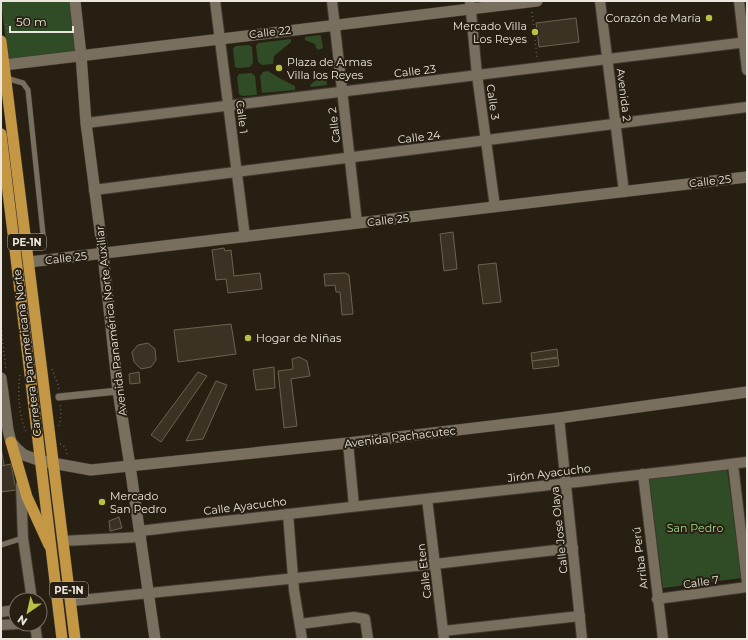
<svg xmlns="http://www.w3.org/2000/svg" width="748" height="640" viewBox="0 0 748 640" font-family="Montserrat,sans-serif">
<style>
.green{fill:#2f4c26}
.building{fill:#3b3223;stroke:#6b6251}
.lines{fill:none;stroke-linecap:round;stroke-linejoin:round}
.service-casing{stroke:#403a32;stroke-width:6}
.pedestrian-casing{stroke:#403a32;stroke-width:8}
.minor-casing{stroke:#403a32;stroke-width:12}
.tertiary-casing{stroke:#403a32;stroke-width:12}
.secondary-casing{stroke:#403a32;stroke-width:12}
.trunk-casing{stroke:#403a32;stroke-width:12}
.path{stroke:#645d50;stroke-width:1.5;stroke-dasharray:1 3;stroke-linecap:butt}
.service{stroke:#786f5e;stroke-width:5}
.pedestrian{stroke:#786f5e;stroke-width:7}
.minor{stroke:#786f5e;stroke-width:10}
.tertiary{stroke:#786f5e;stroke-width:11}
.secondary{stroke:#786f5e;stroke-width:11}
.trunk{stroke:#c49745;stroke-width:11}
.poi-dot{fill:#bbc045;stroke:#271f11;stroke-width:1.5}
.labels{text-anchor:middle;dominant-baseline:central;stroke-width:4;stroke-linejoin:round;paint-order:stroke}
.shield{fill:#271f11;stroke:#b1aba0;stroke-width:1}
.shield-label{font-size:10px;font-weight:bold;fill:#ece7de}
.poi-label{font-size:11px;fill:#ece7de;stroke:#271f11;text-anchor:start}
.street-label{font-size:11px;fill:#ece7de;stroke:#271f11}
.park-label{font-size:11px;fill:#a0dd8e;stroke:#271f11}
</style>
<rect width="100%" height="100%" fill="#271f11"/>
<g class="green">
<polygon points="1,1 70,1 77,49 74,52 8,60"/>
<polygon points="320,35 321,36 323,48 318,50 316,48 315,44 305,40 305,37"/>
<polygon points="291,39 291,42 274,56 273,64 262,65 258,62 256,46 258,43"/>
<polygon points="249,45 252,47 253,63 250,67 238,68 235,67 233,49 235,46"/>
<polygon points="268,71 279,78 295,86 295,90 262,93 260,76 263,72"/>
<polygon points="251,73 255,76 257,95 242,96 239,94 237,77 239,74"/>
<polygon points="322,75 326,75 327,85 311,87 310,85"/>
<polygon points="727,469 742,578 663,588 649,478"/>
</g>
<g class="building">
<polygon points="576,18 579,42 539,47 536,23"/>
<polygon points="453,232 457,269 444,271 440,234"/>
<polygon points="224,248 225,251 231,250 234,276 260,273 262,289 228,293 226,279 216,280 212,250"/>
<polygon points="496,263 501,302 483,304 478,265"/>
<polygon points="345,273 349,275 353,314 342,315 340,292 336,292 335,285 325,286 324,274"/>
<polygon points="231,324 236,354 178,362 174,330"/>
<polygon points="148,343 155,349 156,360 151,367 141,369 134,362 132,352 138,345"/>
<polygon points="557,349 558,357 532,361 531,353"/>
<polygon points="299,357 307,361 310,376 291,379 297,426 284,428 278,371 293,369 292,359"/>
<polygon points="558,358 559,366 533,369 532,361"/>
<polygon points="274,367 275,388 256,390 253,370"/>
<polygon points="139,372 140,383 130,384 129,374"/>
<polygon points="198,372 207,376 161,442 151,435"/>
<polygon points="216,381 227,385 203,439 186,441"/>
<polygon points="1,447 4,465 1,466"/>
<polygon points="11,464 16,490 1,492 1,466"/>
<polygon points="119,517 122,528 110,531 109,521"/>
</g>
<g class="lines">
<g class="service-casing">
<g id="service">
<polyline points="6,78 23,83 28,90 43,234 42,238 28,251"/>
<polyline points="1,545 23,538"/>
</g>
</g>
<g class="pedestrian-casing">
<polyline id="pedestrian" points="59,397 118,391"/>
</g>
<g class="minor-casing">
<g id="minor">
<polyline points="215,1 245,237"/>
<polyline points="332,1 357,223"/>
<polyline points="470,1 477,75 495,207"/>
<polyline points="600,1 624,192"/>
<polyline points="739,1 747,70"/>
<polyline points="86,123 747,42"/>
<polyline points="94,190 747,107"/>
<polyline points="559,418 582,639"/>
<polyline points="348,443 354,506"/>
<polyline points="733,464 747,583"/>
<polyline points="643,474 663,639"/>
<polyline points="21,485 23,538 32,600"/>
<polyline points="427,499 444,639"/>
<polyline points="288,514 294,590 302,639"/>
<path d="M140 531C342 507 545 487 747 462"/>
<polyline points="63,541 141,537"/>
<polyline points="657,599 747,587"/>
<polyline points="71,601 435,564 573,548"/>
<polyline points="1,612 16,610"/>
<polyline points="35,624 37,639"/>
<polyline points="300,624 354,617 365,619 368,639"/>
<polyline points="1,625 17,624"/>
<polyline points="443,631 580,616"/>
</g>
</g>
<g class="tertiary-casing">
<g id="tertiary">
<polyline points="75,1 81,55 86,123 103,254 118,391 130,466"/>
<polyline points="4,65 537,1"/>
<polyline points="29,262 747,177"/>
</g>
</g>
<g class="secondary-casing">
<g id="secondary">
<polyline points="1,378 8,430 11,442 17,449 24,455 41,461 91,470 348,443 559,418 747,392"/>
<polyline points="130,466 155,639"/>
</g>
</g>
<g class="trunk-casing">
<g id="trunk">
<polyline points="1,41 75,639"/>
<polyline points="1,134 62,639"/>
<polyline points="11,442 27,497 49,545"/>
</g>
</g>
<g class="path">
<polyline points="532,12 537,58"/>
<polyline points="6,24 8,35"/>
<polyline points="1,327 6,370"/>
<polyline points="52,369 58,385 59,390"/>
<path d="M20 375C17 394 19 416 27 434"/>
<polyline points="59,426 61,415 60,404"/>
<path d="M60 444C66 446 67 451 67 457"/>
</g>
<use href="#service" class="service"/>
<use href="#pedestrian" class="pedestrian"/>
<use href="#minor" class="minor"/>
<use href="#tertiary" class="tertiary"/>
<use href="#secondary" class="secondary"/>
<use href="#trunk" class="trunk"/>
</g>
<g class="poi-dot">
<circle cx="709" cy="18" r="4"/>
<circle cx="535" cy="32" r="4"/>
<circle cx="279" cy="68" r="4"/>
<circle cx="248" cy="338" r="4"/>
<circle cx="102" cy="502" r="4"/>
</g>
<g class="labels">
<g class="shield">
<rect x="8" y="234" width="38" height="16" rx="3"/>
<rect x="50" y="582" width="38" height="16" rx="3"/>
</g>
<g class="shield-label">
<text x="27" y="242">PE-1N</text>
<text x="69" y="590">PE-1N</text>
</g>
<g class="poi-label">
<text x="701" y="18" text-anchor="end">Corazón de María</text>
<text x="527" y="26" text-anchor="end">Mercado Villa<tspan x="527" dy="13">Los Reyes</tspan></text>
<text x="287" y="62">Plaza de Armas<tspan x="287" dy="13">Villa los Reyes</tspan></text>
<text x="256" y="338">Hogar de Niñas</text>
<text x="110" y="496">Mercado<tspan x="110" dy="13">San Pedro</tspan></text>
</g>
<g class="street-label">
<text transform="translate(270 32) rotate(-7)">Calle 22</text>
<text transform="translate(415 71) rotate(-7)">Calle 23</text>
<text transform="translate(624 95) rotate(83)">Avenida 2</text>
<text transform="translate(493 102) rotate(82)">Calle 3</text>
<text transform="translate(242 117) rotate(83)">Calle 1</text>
<text transform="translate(334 125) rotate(-97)">Calle 2</text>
<text transform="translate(419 137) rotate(-7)">Calle 24</text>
<text transform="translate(710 181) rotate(-7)">Calle 25</text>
<text transform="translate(388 220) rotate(-7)">Calle 25</text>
<text transform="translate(66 258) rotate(-7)">Calle 25</text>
<text transform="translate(111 321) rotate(-97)">Avenida Panamérica Norte Auxiliar</text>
<text transform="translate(27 353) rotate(-97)">Carretera Panamericana Norte</text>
<text transform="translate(400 437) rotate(-7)">Avenida Pachacutec</text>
<text transform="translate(549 473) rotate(-7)">Jirón Ayacucho</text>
<text transform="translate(245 506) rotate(-7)">Calle Ayacucho</text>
<text transform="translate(559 530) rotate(-96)">Calle Jose Olaya</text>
<text transform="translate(640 558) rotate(-97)">Arriba Perú</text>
<text transform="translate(424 571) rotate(-97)">Calle Eten</text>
<text transform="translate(701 582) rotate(-8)">Calle 7</text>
</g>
<g class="park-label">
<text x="695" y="528">San Pedro</text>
</g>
</g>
<rect width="748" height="640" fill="none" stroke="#ece7de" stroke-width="4"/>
<g transform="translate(28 612) rotate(214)"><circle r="19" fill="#271f11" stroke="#766f63"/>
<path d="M0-3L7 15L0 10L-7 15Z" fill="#bbc045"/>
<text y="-6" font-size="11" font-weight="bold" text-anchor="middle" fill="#ece7de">N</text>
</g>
<path d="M10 26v6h63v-6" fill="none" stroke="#ece7de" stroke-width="2"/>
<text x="16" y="26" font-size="12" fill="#ece7de" stroke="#271f11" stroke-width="3" paint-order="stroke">50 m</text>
</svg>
